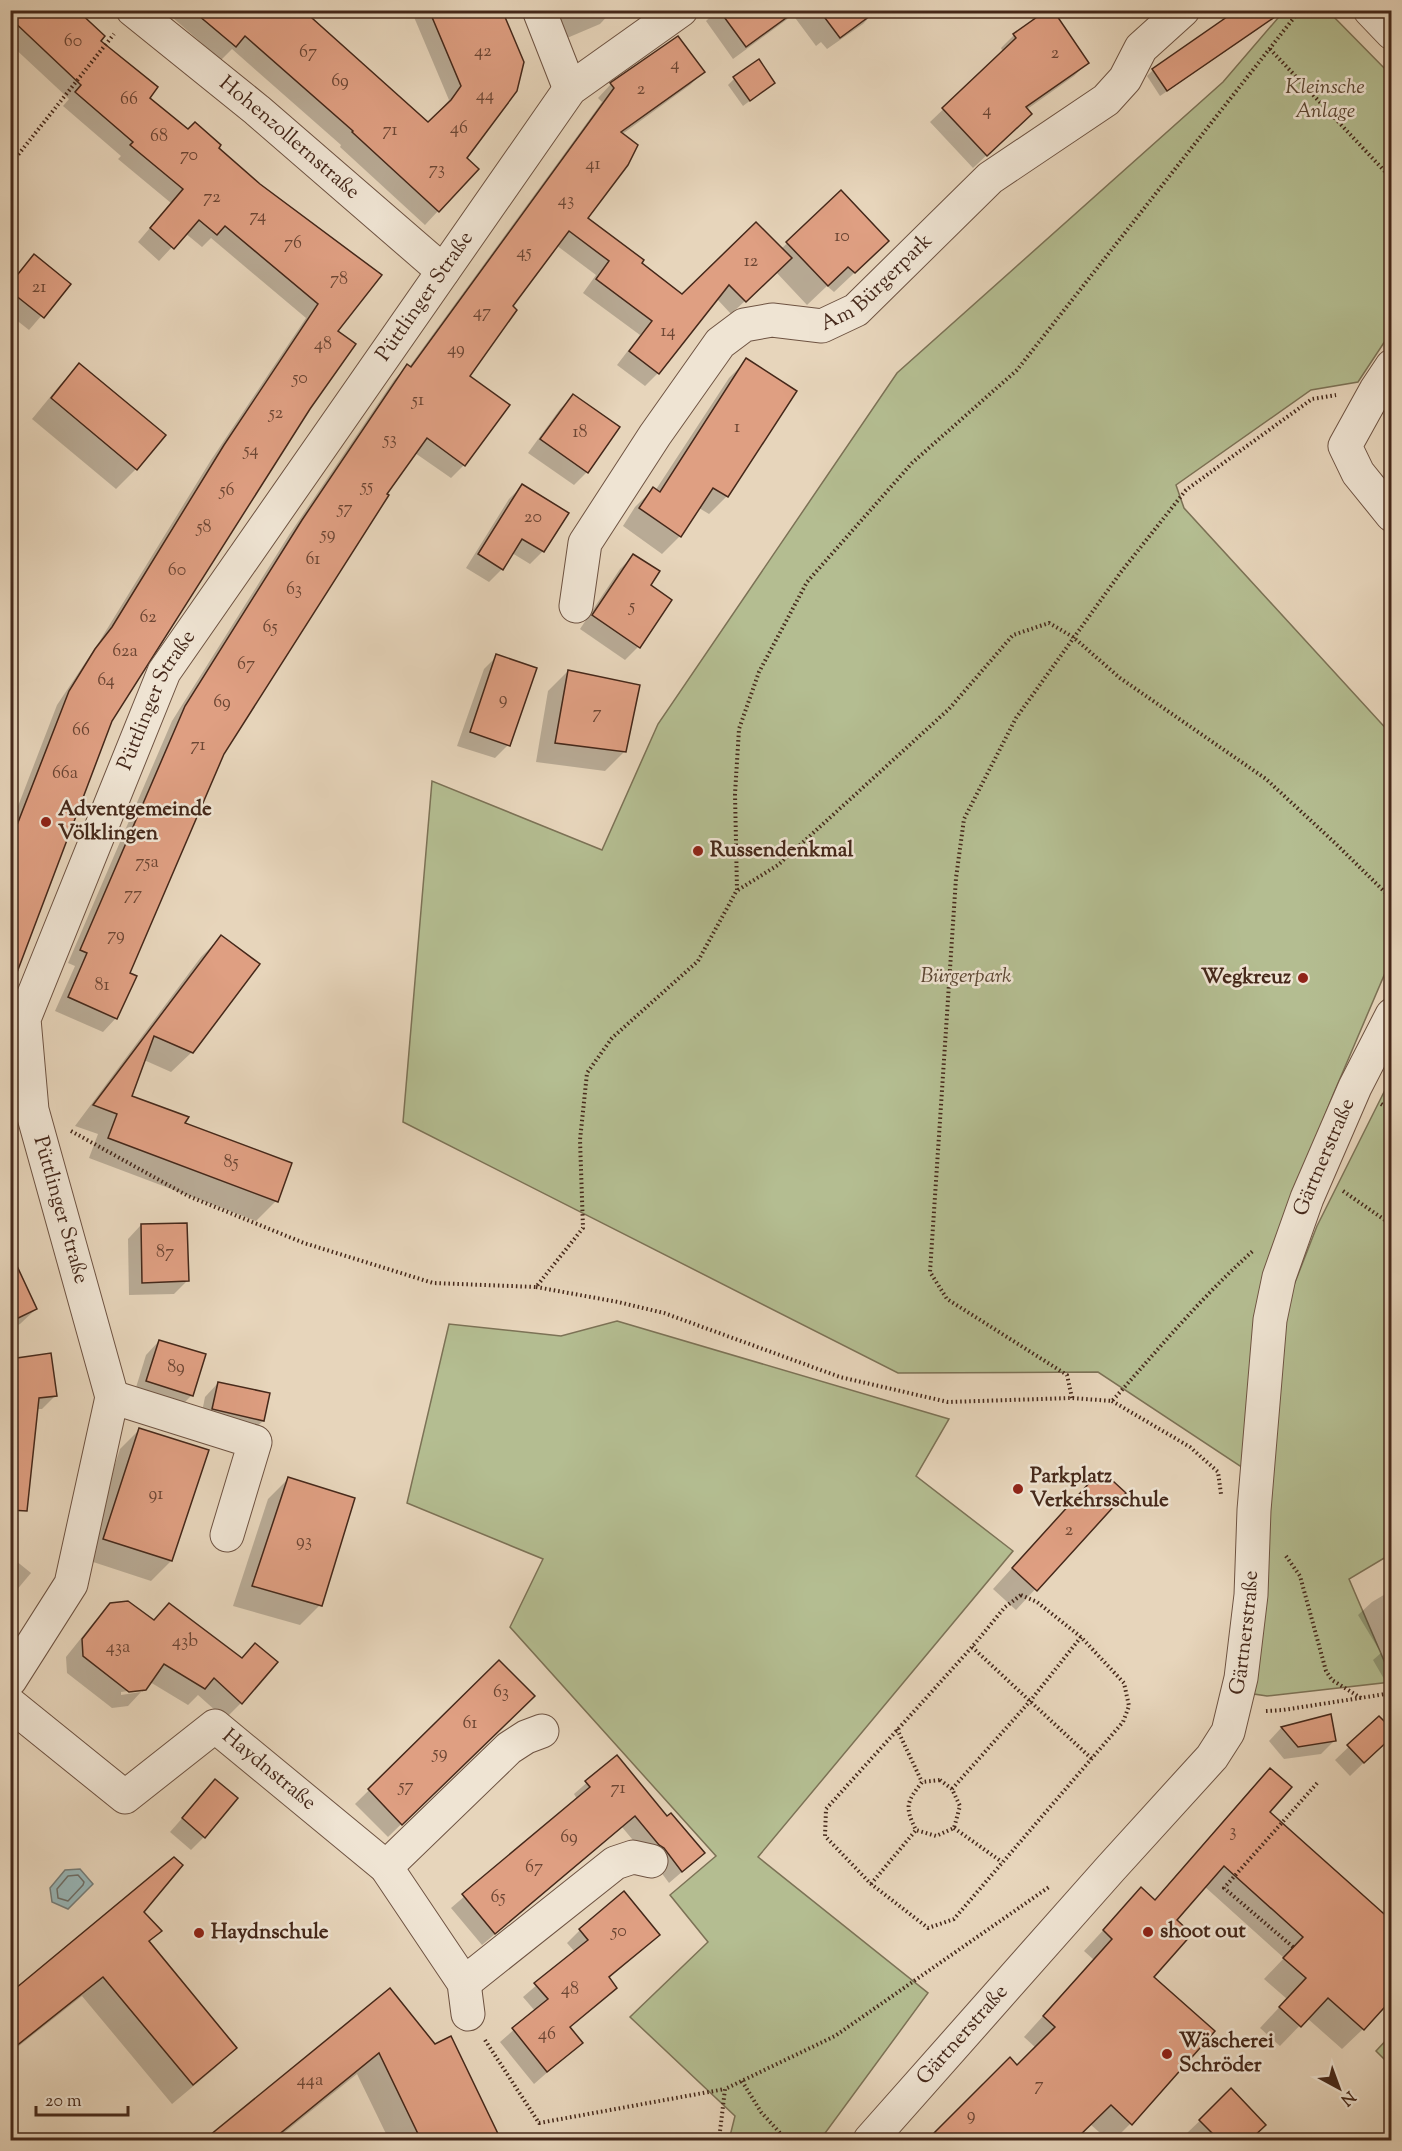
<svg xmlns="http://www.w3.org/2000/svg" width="1402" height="2151" viewBox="0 0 1402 2151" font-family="'Sorts Mill Goudy',serif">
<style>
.green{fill:#b4bd91;stroke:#7c7256;stroke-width:1.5}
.water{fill:#99b7b8;stroke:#777e79;stroke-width:1.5}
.shadow{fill:#0003}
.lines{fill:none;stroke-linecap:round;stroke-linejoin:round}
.shore{stroke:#6f7069;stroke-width:1.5}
.building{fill:#df9f82;stroke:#45281a;stroke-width:1.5}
.minor-casing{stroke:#6e5342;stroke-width:35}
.path{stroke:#45281a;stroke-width:4;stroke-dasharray:1.5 3;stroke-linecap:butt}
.minor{stroke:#efe4d3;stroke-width:33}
.poi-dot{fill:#8f2418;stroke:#efe4d3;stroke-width:2}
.labels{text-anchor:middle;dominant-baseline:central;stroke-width:5;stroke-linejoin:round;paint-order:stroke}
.number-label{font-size:18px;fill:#6c4634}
.park-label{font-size:21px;font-style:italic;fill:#5b4632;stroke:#efe4d3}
.street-label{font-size:21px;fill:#45281a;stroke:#efe4d3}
.poi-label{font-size:21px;font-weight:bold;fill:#45281a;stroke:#efe4d3;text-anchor:start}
</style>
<rect width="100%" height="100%" fill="#e7d5bb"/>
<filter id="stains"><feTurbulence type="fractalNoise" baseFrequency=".00333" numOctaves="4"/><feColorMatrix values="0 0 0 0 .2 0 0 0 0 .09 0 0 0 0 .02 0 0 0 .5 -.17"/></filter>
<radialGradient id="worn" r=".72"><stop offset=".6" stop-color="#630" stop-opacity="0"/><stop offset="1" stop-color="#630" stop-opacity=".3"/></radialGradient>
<g class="green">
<polygon points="1284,11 1328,11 1391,75 1391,332 1358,382 1311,390 1176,485 1184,508 1391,734 1391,959 1333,1095 1278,1234 1249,1472 1098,1372 898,1373 403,1122 432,781 602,850 658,724 897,373 1223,82"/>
<polygon points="1391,1078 1391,1554 1349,1579 1391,1677 1391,1682 1267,1696 1254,1694 1283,1334 1292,1290 1317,1226"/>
<polygon points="617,1321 949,1419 916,1476 1013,1551 758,1857 928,1993 820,2140 729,2140 735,2116 630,2017 708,1942 670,1895 716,1856 510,1627 543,1559 407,1503 449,1324 561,1336"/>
<polygon points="1391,2035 1391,2066 1376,2051"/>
</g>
<polygon class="water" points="80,1869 93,1884 68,1909 52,1902 50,1888 65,1870"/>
<g class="shadow">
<polygon points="10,10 98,41 148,98 188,131 217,148 260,185 336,332 309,408 111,720 10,985 10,827 57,705 99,642 211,460 306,318 211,238 202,247 185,233 159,261 138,242 171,203 118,159 121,156 63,106 69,99 10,44"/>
<polygon points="164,10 272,10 428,124 449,100 411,10 501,10 465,158 477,169 425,225 340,147 341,145 232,49 221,60"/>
<polygon points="547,10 613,10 600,24 560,41"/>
<polygon points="717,10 874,10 875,11 863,24 827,49 821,42 816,46 793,15 733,59 706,21"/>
<polygon points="1267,21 1260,28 1160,96 1147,76 1153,70"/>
<polygon points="1014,35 1087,63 1074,76 1026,110 1017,127 973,168 930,122 1003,52 1001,48"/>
<polygon points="703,72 690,85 621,135 586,218 682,296 781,249 841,192 867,261 834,292 827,286 807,305 776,272 731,314 717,299 658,373 645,386 617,365 640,335 583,293 596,275 556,245 511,307 468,376 464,465 451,478 415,453 385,494 223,753 128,973 116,1018 103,1032 55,1011 75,966 68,963 172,721 289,535 394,380 407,366 409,367 602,102 598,98 611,84"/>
<polygon points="734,79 773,83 743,106 728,85"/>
<polygon points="35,256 69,284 29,330 10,315 10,283"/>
<polygon points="747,360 795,391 727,496 709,514 699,508 680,536 662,554 623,526 635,507 653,489 655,491 729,378"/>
<polygon points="79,365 136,469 116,489 32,419 60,385"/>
<polygon points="573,396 587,472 574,485 528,453 560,409"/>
<polygon points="522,486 543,551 530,564 512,553 502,569 489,582 466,568 509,499"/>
<polygon points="633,556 649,586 638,647 625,660 580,629 620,569"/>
<polygon points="497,656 508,745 495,758 457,746 484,669"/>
<polygon points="568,671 625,751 605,771 536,762 548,691"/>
<polygon points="221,937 192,1052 171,1072 144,1060 130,1097 183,1124 276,1201 256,1221 89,1158 98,1134 75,1126 201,957"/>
<polygon points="141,1225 187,1281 174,1294 129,1295 128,1239"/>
<polygon points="10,1255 36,1309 20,1324 10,1329"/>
<polygon points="159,1341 192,1395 179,1408 134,1394 146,1355"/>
<polygon points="10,1360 56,1395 42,1409 37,1409"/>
<polygon points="218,1383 268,1394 263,1421 249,1434 200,1422 205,1397"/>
<polygon points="140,1429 171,1561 151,1581 84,1559 120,1449"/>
<polygon points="288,1479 320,1605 300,1625 233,1606 268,1499"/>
<polygon points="1081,1492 1124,1493 1016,1610 993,1589"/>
<polygon points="10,1556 31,1573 10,1598"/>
<polygon points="1392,1590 1392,1691 1391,1691 1373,1660 1381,1653 1358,1615 1372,1602"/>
<polygon points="111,1605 241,1659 255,1645 241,1703 225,1719 198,1695 188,1705 150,1682 142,1692 142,1689 121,1692 121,1695 141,1692 128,1706 112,1708 67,1673 66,1657 94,1622"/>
<polygon points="499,1662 533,1696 388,1837 355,1804"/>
<polygon points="1330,1716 1335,1740 1321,1754 1284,1759 1269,1741 1281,1728"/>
<polygon points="1379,1718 1380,1747 1350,1776 1335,1760"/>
<polygon points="616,1757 690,1865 669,1883 652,1860 647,1857 622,1827 482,1945 451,1908 577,1799 574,1794"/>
<polygon points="1270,1770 1268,1813 1392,1997 1363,2029 1342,2049 1307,2018 1280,2046 1260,2028 1287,1999 1264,1979 1284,1958 1204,1886 1175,1920 1152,1977 1131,2123 1114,2140 1108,2140 1090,2124 1073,2140 929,2140 1010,2059 1017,2067 1036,2048 1024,2037 1094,1960 1084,1951 1141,1889 1154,1901 1250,1790"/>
<polygon points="215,1781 204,1837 191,1850 170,1832"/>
<polygon points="142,1912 160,1930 148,1942 235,2048 215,2068 172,2104 82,1996 10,2053 10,1995"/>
<polygon points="580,1930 658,1935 608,1979 615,1988 569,2028 581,2043 534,2084 500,2042 535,2011 523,1997 575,1952 567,1943"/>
<polygon points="390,1990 434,2045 450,2038 499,2140 389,2140 357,2074 275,2140 206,2140"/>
<polygon points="1231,2091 1264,2125 1248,2140 1193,2140 1186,2134"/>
<polygon points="1392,2134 1392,2140 1385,2140"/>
</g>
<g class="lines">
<polygon class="shore" points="78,1875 84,1882 83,1885 68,1901 58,1898 57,1889 68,1876"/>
</g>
<g class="building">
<polygon points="10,10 77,10 105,36 101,41 158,87 150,98 188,129 195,122 221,145 219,148 260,184 382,275 338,331 356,344 310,409 112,721 13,983 10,983 10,843 69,691 95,649 112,627 224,445 318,304 225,226 217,235 199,220 174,249 150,228 183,189 130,145 133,142 75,92 81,85 10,18"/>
<polygon points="192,10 303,10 428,122 451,100 461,86 429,10 502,10 524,62 517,91 467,158 479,169 439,212 352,132 353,131 245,36 236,47"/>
<polygon points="719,10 797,10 746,47"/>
<polygon points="819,10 878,10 840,38"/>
<polygon points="1047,10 1053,10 1089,63 1026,107 1032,114 987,156 942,108 1016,38 1013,34"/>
<polygon points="1237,10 1285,10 1167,91 1152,69"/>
<polygon points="678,36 705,72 621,132 638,145 628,165 588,218 644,260 642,263 682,294 756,222 792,258 746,302 729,285 659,374 629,351 652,321 596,279 609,261 569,231 513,306 517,310 470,376 510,405 465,466 427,438 387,494 389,495 224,754 130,973 137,976 117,1019 68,997 87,953 80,950 185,706 302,520 407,364 411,367 614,88 610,83"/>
<polygon points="759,59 775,83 750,101 733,77"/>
<polygon points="841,190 889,241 855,273 848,267 828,286 786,242"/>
<polygon points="34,254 71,284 44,318 10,291 10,284"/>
<polygon points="746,358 797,391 728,497 713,488 681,537 639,508 653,487 660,492"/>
<polygon points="79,363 166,435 137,470 51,398"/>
<polygon points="573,394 620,427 588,473 540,439"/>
<polygon points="522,484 569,513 544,552 522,539 503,570 478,554"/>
<polygon points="633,554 660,571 651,585 672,600 640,648 592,615"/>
<polygon points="496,654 537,668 510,746 470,732"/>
<polygon points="568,670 640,685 626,752 555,743"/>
<polygon points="221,935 260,964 193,1053 154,1036 132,1096 189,1117 185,1123 292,1163 278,1202 108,1138 117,1114 93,1105"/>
<polygon points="187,1223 189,1281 142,1283 141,1224"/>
<polygon points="10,1251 37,1309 10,1322"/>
<polygon points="159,1340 206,1354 193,1396 146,1381"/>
<polygon points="51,1353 57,1396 39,1398 27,1511 10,1510 10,1359"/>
<polygon points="218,1382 270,1393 264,1421 212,1409"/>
<polygon points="139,1428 209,1450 172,1561 103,1539"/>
<polygon points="1101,1470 1126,1493 1037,1591 1012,1568"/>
<polygon points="288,1477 355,1498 322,1606 252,1586"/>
<polygon points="128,1601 154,1620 169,1603 242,1658 255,1643 278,1662 242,1704 214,1678 205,1689 164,1664 146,1690 129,1692 83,1656 82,1639 110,1603"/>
<polygon points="499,1660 535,1696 402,1825 368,1789"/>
<polygon points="1331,1714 1336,1741 1298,1747 1281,1727"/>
<polygon points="1379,1716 1392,1729 1392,1737 1364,1763 1347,1745"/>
<polygon points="617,1755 667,1816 671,1813 705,1853 682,1872 664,1848 659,1845 635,1816 495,1934 462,1894 590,1787 585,1781"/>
<polygon points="1270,1768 1292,1787 1270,1812 1392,1921 1392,1999 1364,2030 1328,1998 1301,2027 1279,2007 1306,1978 1283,1958 1303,1937 1224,1866 1177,1920 1192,1934 1154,1977 1215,2031 1132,2125 1111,2105 1075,2140 927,2140 1010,2057 1017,2065 1055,2027 1043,2016 1112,1939 1103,1930 1141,1887 1155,1900"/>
<polygon points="215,1779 238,1798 205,1838 182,1818"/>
<polygon points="174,1857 183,1865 144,1912 162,1931 149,1941 237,2048 193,2085 103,1977 10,2051 10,1993"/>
<polygon points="624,1891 660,1935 609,1977 617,1988 570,2027 583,2043 547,2072 512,2028 548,1999 534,1983 588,1940 579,1929"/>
<polygon points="390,1988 435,2044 451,2036 501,2140 421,2140 379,2053 272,2140 204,2140"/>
<polygon points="1231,2088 1266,2125 1250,2140 1219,2140 1199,2120"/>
</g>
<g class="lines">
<g class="minor-casing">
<g id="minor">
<path id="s1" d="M133 10 257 110 443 271"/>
<polyline points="539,10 570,89"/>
<polyline points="1370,10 1392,33"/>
<polyline points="1392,366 1376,390 1345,446 1358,473 1392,515"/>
<path id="s2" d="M576 606 585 543 655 435 720 343 744 325 772 320 822 326 856 310 990 178 1106 100 1125 79 1141 48 1183 10"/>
<polyline points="112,1397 255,1442 227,1535"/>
<path id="s3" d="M10 1680 71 1584 112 1397 32 1110 24 1019 164 672 570 89 681 10"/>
<path id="s4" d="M10 1704 125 1797 215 1726 386 1867 464 1983 468 2014"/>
<polyline points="386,1867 509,1748 526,1737 542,1731"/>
<polyline points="464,1983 615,1863 633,1857 651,1861"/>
<path id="s5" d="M870 2140 1111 1868 1212 1757 1228 1732 1241 1678 1251 1595 1254 1510 1270 1320 1279 1277 1307 1198 1355 1087 1392 1015"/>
</g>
</g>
<g class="path">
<polyline points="1270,49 1392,179"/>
<polyline points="10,165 114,34"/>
<polyline points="738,890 778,865 949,709 1013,635 1049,623 1073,637 1120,678 1266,779 1335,843 1392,899"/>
<polyline points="1381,1104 1392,1111"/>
<polyline points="71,1131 188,1196 304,1243 433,1283 536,1287 583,1228 580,1140 587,1073 612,1038 698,961 737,890 735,794 739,729 759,672 807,582 912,463 1017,370 1300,10"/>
<polyline points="1343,1191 1392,1225"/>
<path d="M536 1287 618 1302 664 1313 840 1377 948 1402 1072 1398 1112 1401C1158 1350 1202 1296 1254 1250"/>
<polyline points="1072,1398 1067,1375 947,1299 930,1272 956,878 964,819 1016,718 1121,572 1186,490 1312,399 1336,395"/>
<polyline points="1112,1401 1190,1447 1218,1472 1221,1494"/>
<polyline points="1286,1556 1300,1576 1326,1671 1332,1680 1361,1698"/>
<polygon points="1021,1595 1037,1602 1081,1637 1124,1683 1129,1706 1123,1722 954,1919 928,1928 871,1884 825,1836 826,1809 972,1647 1005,1607"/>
<polyline points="972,1647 1092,1759"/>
<polyline points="1266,1711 1283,1710 1392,1693"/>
<polyline points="897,1729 922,1782"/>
<path d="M940 1780 952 1789 960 1806 954 1828 936 1836 916 1830C904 1806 907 1802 922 1782Z"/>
<polyline points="952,1789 1031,1700 1081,1637"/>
<polyline points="954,1828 1002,1862"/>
<polyline points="871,1884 916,1830"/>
<polyline points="1293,1947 1224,1888 1319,1781"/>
<polyline points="485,2040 539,2123 725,2089"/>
<polyline points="742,2081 761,2112 780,2133 782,2140"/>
<polyline points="719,2140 725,2089 835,2036 1049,1887"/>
</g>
<use href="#minor" class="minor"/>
</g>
<g class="poi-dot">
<circle cx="46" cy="822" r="6"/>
<circle cx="698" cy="851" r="6"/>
<circle cx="1303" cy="978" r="6"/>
<circle cx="1018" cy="1489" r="6"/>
<circle cx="1148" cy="1932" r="6"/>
<circle cx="199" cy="1933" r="6"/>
<circle cx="1167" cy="2054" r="6"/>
</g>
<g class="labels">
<g class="number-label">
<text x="73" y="42">60</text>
<text x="483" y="52">42</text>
<text x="308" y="53">67</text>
<text x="1055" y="54">2</text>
<text x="675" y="65">4</text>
<text x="340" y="82">69</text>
<text x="641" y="90">2</text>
<text x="485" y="96">44</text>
<text x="129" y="100">66</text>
<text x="987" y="111">4</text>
<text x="459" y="129">46</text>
<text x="390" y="131">71</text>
<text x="159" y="137">68</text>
<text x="189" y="156">70</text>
<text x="593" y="165">41</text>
<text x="437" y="170">73</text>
<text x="212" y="198">72</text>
<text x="566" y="201">43</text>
<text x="258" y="217">74</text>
<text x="842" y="237">10</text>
<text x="293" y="244">76</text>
<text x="524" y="253">45</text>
<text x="751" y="262">12</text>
<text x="339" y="280">78</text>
<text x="39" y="288">21</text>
<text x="482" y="313">47</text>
<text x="668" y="332">14</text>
<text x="323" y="345">48</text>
<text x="456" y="350">49</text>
<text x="300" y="379">50</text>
<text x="418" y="401">51</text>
<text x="276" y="414">52</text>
<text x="737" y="428">1</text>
<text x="580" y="433">18</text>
<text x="390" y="440">53</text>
<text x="251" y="451">54</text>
<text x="367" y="487">55</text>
<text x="227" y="491">56</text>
<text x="345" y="509">57</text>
<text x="533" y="518">20</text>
<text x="204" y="528">58</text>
<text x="328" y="535">59</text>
<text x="313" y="560">61</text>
<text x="177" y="571">60</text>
<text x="294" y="590">63</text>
<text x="632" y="607">5</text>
<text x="148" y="618">62</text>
<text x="270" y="628">65</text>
<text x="125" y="652">62a</text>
<text x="246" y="665">67</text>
<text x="106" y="681">64</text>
<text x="503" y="700">9</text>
<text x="222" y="703">69</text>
<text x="597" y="714">7</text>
<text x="81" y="731">66</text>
<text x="198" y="746">71</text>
<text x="65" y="774">66a</text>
<text x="147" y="863">75a</text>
<text x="133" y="895">77</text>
<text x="116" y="936">79</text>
<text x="102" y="986">81</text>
<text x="231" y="1163">85</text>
<text x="165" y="1253">87</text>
<text x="176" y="1368">89</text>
<text x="156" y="1495">91</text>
<text x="1069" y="1531">2</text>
<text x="304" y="1542">93</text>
<text x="185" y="1642">43b</text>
<text x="118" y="1648">43a</text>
<text x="501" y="1693">63</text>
<text x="470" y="1724">61</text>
<text x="440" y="1754">59</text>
<text x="406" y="1787">57</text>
<text x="618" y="1789">71</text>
<text x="1233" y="1832">3</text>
<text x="569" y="1838">69</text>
<text x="534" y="1868">67</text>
<text x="498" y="1898">65</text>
<text x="619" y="1932">50</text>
<text x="570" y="1990">48</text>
<text x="547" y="2035">46</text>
<text x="310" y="2081">44a</text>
<text x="1039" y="2086">7</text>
<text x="971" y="2116">9</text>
</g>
<g class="park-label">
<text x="1325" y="88">Kleinsche<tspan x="1325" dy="24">Anlage</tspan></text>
<text x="966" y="977">Bürgerpark</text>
</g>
<g class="street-label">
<text stroke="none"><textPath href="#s1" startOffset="202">Hohenzollernstraße</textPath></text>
<text stroke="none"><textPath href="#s2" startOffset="484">Am Bürgerpark</textPath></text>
<text stroke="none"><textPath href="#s3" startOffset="1526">Püttlinger Straße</textPath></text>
<text stroke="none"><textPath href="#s3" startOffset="1040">Püttlinger Straße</textPath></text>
<text stroke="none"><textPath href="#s5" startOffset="1130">Gärtnerstraße</textPath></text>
<text transform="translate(60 1210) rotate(74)">Püttlinger Straße</text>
<text stroke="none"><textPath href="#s5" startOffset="644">Gärtnerstraße</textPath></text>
<text stroke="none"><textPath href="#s4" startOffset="332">Haydnstraße</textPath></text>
<text stroke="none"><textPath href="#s5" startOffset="140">Gärtnerstraße</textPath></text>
</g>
<g class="poi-label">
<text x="58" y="810">Adventgemeinde<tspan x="58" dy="24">Völklingen</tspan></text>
<text x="710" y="851">Russendenkmal</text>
<text x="1291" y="978" text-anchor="end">Wegkreuz</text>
<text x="1030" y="1477">Parkplatz<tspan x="1030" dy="24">Verkehrsschule</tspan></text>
<text x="1160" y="1932">shoot out</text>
<text x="211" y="1933">Haydnschule</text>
<text x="1179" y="2042">Wäscherei<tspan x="1179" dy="24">Schröder</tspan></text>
</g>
</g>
<rect width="1402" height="2151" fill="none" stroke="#e7d5bb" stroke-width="36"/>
<rect x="12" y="12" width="1378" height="2127" fill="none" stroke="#45281a" stroke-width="3"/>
<rect x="18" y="18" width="1366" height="2115" fill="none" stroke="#45281a" stroke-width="1.5"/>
<g transform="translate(1339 2088) rotate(139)" stroke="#efe4d3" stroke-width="4.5" paint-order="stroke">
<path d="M0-4.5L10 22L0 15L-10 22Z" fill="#45281a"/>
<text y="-9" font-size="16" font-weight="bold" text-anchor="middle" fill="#45281a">N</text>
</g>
<path d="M36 2106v9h92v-9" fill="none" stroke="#45281a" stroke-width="3"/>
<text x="45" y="2106" font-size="18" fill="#45281a" stroke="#efe4d3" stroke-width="4.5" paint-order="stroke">20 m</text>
<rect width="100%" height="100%" filter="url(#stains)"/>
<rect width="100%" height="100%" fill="url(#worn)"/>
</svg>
